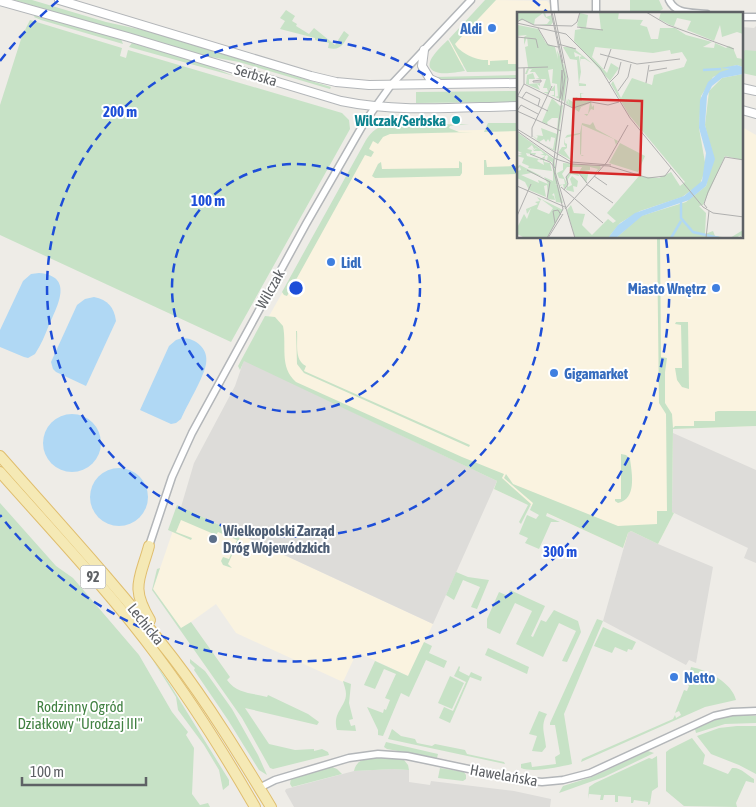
<svg xmlns="http://www.w3.org/2000/svg" width="756" height="807" viewBox="0 0 756 807" font-family="'Asap Condensed',sans-serif">
<style>
.commercial{fill:#faf3e0}
.industrial{fill:#dddcd9}
.green{fill:#c7e2c6}
.water{fill:#b0d8f4}
.lines{fill:none;stroke-linecap:round;stroke-linejoin:round}
.minor-casing{stroke:#b3b6b9;stroke-width:9}
.tertiary-casing{stroke:#b3b6b9;stroke-width:10}
.primary-casing{stroke:#e0be6e;stroke-width:12}
.minor{stroke:#fff;stroke-width:6}
.tertiary{stroke:#fff;stroke-width:8}
.primary{stroke:#f5e9b5;stroke-width:10}
.ring{fill:none;stroke:#1d4ed8;stroke-width:2.5;stroke-dasharray:9 6}
.shop-dot{fill:#3f7fe0;stroke:#fff;stroke-width:2}
.culture-dot{fill:#0f9aa8;stroke:#fff;stroke-width:2}
.service-dot{fill:#5c6f8a;stroke:#fff;stroke-width:2}
.labels{text-anchor:middle;dominant-baseline:central;stroke-width:4;stroke-linejoin:round;paint-order:stroke}
.shield{fill:#fff;stroke:#8e9093;stroke-width:1}
.shield-label{font-size:14px;font-weight:bold;fill:#5e6165}
.shop-label{font-size:15px;font-weight:bold;fill:#366cbe;stroke:#fff;text-anchor:start}
.street-label{font-size:15px;fill:#5e6165;stroke:#fff}
.culture-label{font-size:15px;font-weight:bold;fill:#0d838f;stroke:#fff;text-anchor:end}
.service-label{font-size:15px;font-weight:bold;fill:#4e5e75;stroke:#fff;text-anchor:start}
.park-label{font-size:15px;fill:#418142;stroke:#fff}
.inset-river{fill:none;stroke:#b0d8f4;stroke-width:2.5}
.inset-road{fill:none;stroke:#b0b0af;stroke-width:1}
.view{fill:#d62828;fill-opacity:0.15;stroke:#d62828;stroke-width:2.5}
.inset-edge{fill:none;stroke:#5e6165;stroke-width:2.5}
.centre{fill:#1d4ed8;stroke:#fff;stroke-width:2.5}
.ring-label{font-size:15px;text-anchor:middle;font-weight:bold;fill:#1d4ed8;stroke:#fff;stroke-width:4;stroke-linejoin:round;paint-order:stroke}
</style>
<rect width="100%" height="100%" fill="#eeece7"/>
<g class="commercial">
<polygon points="491,0 547,1 550,4 551,14 518,14 518,65 461,65 450,43"/>
<polygon points="742,127 756,135 756,426 673,429 672,512 674,513 658,544 631,531 623,548 494,489 497,481 244,360 369,140 391,132 518,129 518,238 742,238"/>
<polygon points="181,507 433,624 408,676 357,652 343,682 236,633 216,604 181,629 153,589"/>
</g>
<g class="industrial">
<polygon points="756,26 756,56 742,56 742,27 754,28"/>
<polygon points="244,360 497,481 433,624 181,507 194,463 235,386"/>
<polygon points="673,433 756,470 756,563 744,558 748,548 672,512"/>
<polygon points="631,531 658,544 713,567 696,663 689,660 686,665 603,621 628,533"/>
<polygon points="393,769 409,770 409,782 430,785 431,781 514,791 551,799 550,807 294,807 285,791 286,789 354,771"/>
</g>
<g class="green">
<polygon points="14,0 32,0 106,22 147,31 331,87 330,89 239,62 206,56"/>
<path d="M485 0H496L465 33 462 31 460 32 463 35 455 44C460 53 477 61 488 60V65H490V61L508 60V64H518V71L467 72 449 39Z"/>
<polygon points="630,0 659,0 663,9 656,13 645,12 644,14 630,14"/>
<path d="M286 10 295 16 292 21 297 24 296 26 309 34 314 28 335 45 344 31 349 35C343 44 341 51 328 48L329 43 315 40V38L280 29 285 21 280 18Z"/>
<polygon points="35,15 121,39 123,44 41,20 34,17"/>
<polygon points="30,20 122,48 120,56 126,58 128,50 342,113 349,120 350,129 231,342 0,235 0,105 22,36"/>
<path d="M448 40 450 43 465 71C457 72 443 75 436 72 418 66 443 45 448 40Z"/>
<polygon points="132,43 202,63 234,76 129,47"/>
<polygon points="745,50 756,51 756,76 742,73 742,55"/>
<polygon points="518,75 518,78 445,80 434,77"/>
<polygon points="518,91 518,102 416,103 416,92"/>
<polygon points="488,123 518,123 518,131 484,132"/>
<path d="M469 124 450 126 449 128 459 132H473L390 134 383 137 378 144 373 141 369 149 374 152 371 157 365 155 287 296 284 295 282 292 366 140C372 131 378 126 389 125Z"/>
<polygon points="484,160 486,160 487,167 518,166 518,174 484,175"/>
<polygon points="459,161 462,163 462,173 460,176 375,178 372,176 378,164 381,162 382,169 459,168"/>
<polygon points="657,238 660,238 661,357 667,358 665,372 665,403 672,414 673,428 675,426 694,426 694,421 715,421 715,412 718,411 756,411 756,426 673,429 672,512 674,513 658,544 631,531 628,533 623,548 547,513 546,516 560,522 551,522 539,549 525,543 528,538 519,534 527,515 536,519 539,515 530,510 533,503 504,478 506,474 513,484 618,526 657,524 657,511 667,511 666,414 659,403"/>
<path d="M265 316 275 317 283 326C287 346 279 367 296 382L462 457 504 474 502 478 531 504 521 524 519 522 528 505 494 489 497 481 244 361 240 370 238 366Z"/>
<polygon points="676,322 688,322 689,389 682,387 677,380 675,368 682,368 681,325 675,324"/>
<path d="M296 331H297C298 343 294 360 306 366L304 371 470 445 469 447 304 373 297 364Z"/>
<path d="M621 454 626 455 630 459C632 474 637 499 618 503L615 501V499H621Z"/>
<polygon points="0,503 56,566 73,578 139,655 172,712 188,732 186,735 194,748 192,794 200,805 208,803 210,807 0,807"/>
<polygon points="177,505 241,535 228,564 232,568 223,565 221,561 223,557 229,559 237,540 218,532 216,535 181,520 176,532 192,538 191,540 168,530"/>
<path d="M160 568 153 589 181 628 191 622 230 677 227 680C237 694 253 693 267 697L268 695 308 714 319 722 317 725 245 708 269 744 295 750 314 749V751L322 749 328 752 329 755 273 769 270 768 242 718 152 590 157 569Z"/>
<polygon points="456,572 468,577 489,580 477,609 471,607 480,587 463,580 454,600 446,595"/>
<polygon points="510,590 545,606 531,636 533,637 541,620 546,622 554,610 578,621 581,632 567,662 562,661 576,631 559,623 543,657 516,644 532,611 515,603 500,634 487,628 487,619 499,592 508,596"/>
<path d="M597 619 603 621 564 714 572 764C559 767 534 773 521 768V764L531 762 532 767 556 764 555 757 560 754 555 725H550V723Z"/>
<polygon points="603,627 636,642 632,650 628,649 627,652 615,647 612,653 594,646"/>
<polygon points="424,642 432,646 429,653 447,661 444,668 426,660 409,697 401,693 383,736 378,735 378,730 367,707 383,713 384,709 386,710 390,700 385,698 396,674 384,669 375,689 364,685 375,661 408,676"/>
<polygon points="488,648 529,667 527,674 485,655"/>
<polygon points="149,654 169,683 229,780 229,785 223,790 219,770 204,745 178,710 176,697"/>
<polygon points="190,659 205,671 232,709 258,755 267,775 259,770 228,720 194,670 195,668 190,663"/>
<polygon points="459,666 460,667 459,671 469,676 471,672 482,677 481,681 470,677 450,723 439,718 444,707 453,711 466,682 454,676"/>
<path d="M691 667C708 670 732 683 736 700L705 707 581 762 582 759 673 719 675 715 676 718 681 715 679 711 675 713 684 690 687 691 689 686 687 684Z"/>
<polygon points="450,676 464,683 452,709 438,703"/>
<path d="M343 681 351 684 349 703 353 719 349 720 351 726 355 725 356 731 337 730C332 712 346 707 346 694 346 690 344 685 343 681Z"/>
<path d="M539 711 547 714C540 726 545 734 546 747L542 752 532 751 537 736 529 734Z"/>
<polygon points="739,714 756,716 756,723 725,724 696,733 695,729 719,718"/>
<polygon points="737,726 756,726 756,774 739,765 711,754 697,736 719,728"/>
<polygon points="392,729 401,736 415,739 417,743 432,746 435,744 465,750 467,754 504,762 505,764 388,739"/>
<path d="M692 738 705 755 703 764 728 774 732 768C741 767 747 775 754 779V783L746 781 736 803 737 807 684 806 666 791V752L670 749Z"/>
<polygon points="386,742 438,754 437,758 387,749 384,747"/>
<polygon points="648,751 654,753 604,777 559,793 563,786 592,777"/>
<polygon points="657,756 658,787 652,791 650,804 648,805 648,802 634,800 633,803 631,803 631,797 618,796 618,802 615,802 615,795 604,795 603,800 600,800 601,795 589,794 588,799 589,787 595,783 649,758 652,759"/>
<path d="M389 757 404 760 408 765 409 770 393 769 354 771C357 755 376 758 389 757Z"/>
<polygon points="332,767 337,769 342,774 292,787 290,784 291,778"/>
<polygon points="440,768 464,772 466,775 466,779 463,781 438,778"/>
</g>
<g class="water">
<path d="M39 273C74 276 58 305 49 325 45 335 41 345 35 354L28 358 24 357 0 347V330L23 281 31 274Z"/>
<path d="M94 297C108 300 114 307 116 321L86 386 56 372 53 369 51 362 77 305 85 299Z"/>
<path d="M182 338C196 338 209 349 206 364 204 377 187 405 181 419L176 423 171 424 140 410 169 346 176 340Z"/>
<circle cx="72" cy="443" r="29"/>
<circle cx="119" cy="497" r="29"/>
</g>
<g class="lines">
<g class="minor-casing">
<g id="minor">
<polyline points="554,0 555,14"/>
<polyline points="596,0 596,14"/>
<path d="M669 0C676 15 692 12 707 14"/>
<polyline points="742,17 756,17"/>
<polyline points="149,546 172,477 192,433 306,224 364,123 391,85 471,0"/>
<polyline points="259,788 275,780 349,758 378,754 407,756 521,780 542,782 563,780 590,773 714,716 732,712 756,711"/>
</g>
</g>
<g class="tertiary-casing">
<g id="tertiary">
<polyline points="59,0 311,76 336,82 369,85 518,83"/>
<path d="M0 1 128 37 341 101C399 113 460 107 518 106"/>
<polyline points="424,50 422,66 430,79 437,82"/>
<polyline points="742,88 756,91"/>
<polyline points="742,110 756,114"/>
</g>
</g>
<g class="primary-casing">
<g id="primary">
<path d="M0 456C59 523 119 588 173 658 209 705 240 756 271 807"/>
<path d="M0 472C54 533 110 592 158 657 194 705 225 755 255 807"/>
<path d="M149 546C140 579 130 587 150 620"/>
</g>
</g>
<use href="#minor" class="minor"/>
<use href="#tertiary" class="tertiary"/>
<use href="#primary" class="primary"/>
</g>
<g class="ring">
<circle cx="296" cy="288" r="124"/>
<path d="M540 238A249 249 0 1 1 518 175"/>
<path d="M0 61A373 373 0 0 1 59 0M533 0A373 373 0 0 1 548 13M666 239A373 373 0 0 1 0 515"/>
</g>
<g class="shop-dot">
<circle cx="492" cy="28" r="5"/>
<circle cx="331" cy="262" r="5"/>
<circle cx="716" cy="288" r="5"/>
<circle cx="554" cy="373" r="5"/>
<circle cx="674" cy="677" r="5"/>
</g>
<circle class="culture-dot" cx="456" cy="120" r="5"/>
<circle class="service-dot" cx="213" cy="539" r="5"/>
<g class="labels">
<rect class="shield" x="80.5" y="565.5" width="25" height="23" rx="4"/>
<g class="shield-label">
<text x="93" y="577">92</text>
</g>
<g class="shop-label">
<text x="482" y="28" text-anchor="end">Aldi</text>
<text x="341" y="262">Lidl</text>
<text x="706" y="288" text-anchor="end">Miasto Wnętrz</text>
<text x="564" y="373">Gigamarket</text>
<text x="684" y="677">Netto</text>
</g>
<g class="street-label">
<text transform="translate(256 75) rotate(17)">Serbska</text>
<text transform="translate(270 289) rotate(-61)">Wilczak</text>
<text transform="translate(146 624) rotate(51)">Lechicka</text>
<text transform="translate(504 775) rotate(10)">Hawelańska</text>
</g>
<g class="culture-label">
<text x="446" y="120">Wilczak/Serbska</text>
</g>
<g class="service-label">
<text x="223" y="530">Wielkopolski Zarząd<tspan x="223" dy="17">Dróg Wojewódzkich</tspan></text>
</g>
<g class="park-label">
<text x="80" y="706">Rodzinny Ogród<tspan x="80" dy="17">Działkowy "Urodzaj III"</tspan></text>
</g>
</g>
<g transform="translate(517 12)">
<rect width="226" height="226" fill="#eeece7"/>
<path d="M0 0H28L29 5 35 3 36 10 34 13H20L30 12 33 8 28 5 26 1 18 7 17 13 7 8 0 9ZM82 0H102L101 7 126 8 123 13 130 15 134 27H141L143 16H158L169 23 195 30 186 35 197 36 198 31 209 36 212 34 216 36 220 46 226 47V55L220 53 208 56 214 57 196 65 184 84 182 116 189 156 183 172 165 185 123 199 103 211 91 226H58L50 198 54 193 57 201 68 202 65 213 75 223 91 207 96 211 99 209 90 201 122 164 142 166 154 160 163 174 168 170 112 103 94 72 96 69 104 86 115 66 135 73 137 63 167 55 170 48 165 40 154 42 153 38 136 41 78 35 75 45 90 61 94 51 102 56 93 69 57 29 58 18 64 17 60 13 63 1 71 3 69 16 84 18ZM144 0H226V22L220 20 205 25 203 13 197 29 170 18 174 9 160 6 157 14 168 18 153 13 142 7ZM1 13 21 17 29 31 38 35 41 47 40 38 47 53 43 37 50 65 47 89 34 83H37V79H33L38 73V85L41 84 40 72 35 71 36 57 31 58 34 74 31 82 26 80H31L30 76H26L29 67H12V72L23 71V74L20 72 23 78 9 72 10 63 16 61 18 67 22 66 18 60H13L15 57H12L10 62H8L11 55 8 35 11 34 10 25 7 33V25L10 23 0 24ZM46 35H55L76 52 68 47H64V50L63 45 65 44 57 40 58 45 62 44 64 60 62 71 69 72V74H62L60 48 53 47ZM226 62V148L208 144 186 193 182 194 189 201 188 222 196 219 198 224 213 226 226 218V223L222 226 224 223 219 226H99L124 204 169 190 189 174 196 147 188 113 192 79 205 66ZM63 81 67 82H64L65 89H74L75 95 77 93V98L74 97 70 104 67 102H71L73 91 64 95 62 100 50 92 49 91 50 87 52 93 51 87 56 90 59 85 63 87ZM35 86 43 94 46 93 39 139 36 138 29 134 23 131 36 137 38 126 34 125 33 130 29 124 31 127 29 130 27 127 22 130 15 123 20 127 21 123H18L26 124 24 116 40 122 41 106H35L30 110 31 113 25 110ZM76 110 79 117 101 129 99 133 97 127 65 113 64 143H67L65 144 63 142V122L48 126V131L50 132V136L47 138 54 148 41 141 45 135H49L47 132 48 126 50 123 63 121 65 111 73 113ZM0 120 37 147 41 172 38 173H41L46 191 39 190 37 181 35 183 37 184 38 188 31 187 30 173 27 174 29 185 12 178 8 170 0 166V159L4 158 3 155 0 157V150L1 154 4 152 3 153 26 165 14 161 4 163 22 171 21 168 31 172 27 165 36 169V155L35 150 30 148 31 144 29 143V144L23 142H27L24 139H17L15 136 17 138 20 136 17 137 15 133 10 137 15 138 14 141H19L18 143 9 141 10 144 22 147 20 149 27 153 26 148H22L28 144 27 150 33 151 35 159 11 156 12 154 5 151 7 146 0 144 5 142H0L5 141 1 139ZM103 131 128 144 121 160 127 162 92 151ZM46 151 83 154 84 156 77 162 81 157 73 155V161V158H67L72 159 69 171 62 160 65 155H50L45 162 50 171 49 165 54 159 61 160 62 164 54 162 51 167V175L55 173 53 167 55 164 61 169 60 175 56 174 57 180 49 178 51 171 47 177 46 172 43 174 44 180 42 173 48 172 47 167 42 166 40 161 46 158ZM20 185 46 198 30 226H8L0 222V216L7 202 10 207 14 196 10 202 9 197 21 192 18 190 23 189ZM24 187 36 196 32 202 20 197Z" fill="#c7e2c6" fill-rule="evenodd"/>
<path d="M220 53 226 55V62L205 66 195 74 190 84 188 113 198 147 189 174 172 188 125 204 99 226H91L101 213 118 201 167 184 185 169 189 141 182 116 183 88 191 70 203 60 213 57 204 56Z" fill="#b0d8f4"/>
<path class="inset-river" d="M186 58 204 57M164 189V206L176 220 202 226M154 226 164 209"/>
<path class="inset-road" d="M35 0 46 51M37 0 51 67 38 160 58 226M129 0 151 13 217 37M0 10 5 7 17 13 55 14 60 10 63 0M0 11 49 22 83 56 113 106 186 195 196 201 227 205M60 15 86 18M21 16 31 33 41 35M0 25 19 27 21 36M41 32 59 37M83 42 120 52 163 47M0 56 31 55M87 57 94 37M132 59 150 56M24 68V70H16V69ZM92 71 101 62 104 50M129 71 132 53M7 72 56 96 74 90 91 93 102 90M101 79 111 65 114 52M1 84 31 99M0 85 7 72V56M5 86 9 80 23 87 21 94M42 89 44 84 46 73 45 58 43 86M0 99 44 119M0 99 4 93 21 102M0 117 54 150 94 153M0 119 39 147 55 152 92 154 131 166 148 164 154 156M15 125V116L35 74M13 142 33 150 38 156M10 158 33 170 30 187M77 164 90 173M69 172 96 191M0 174 48 195M44 175 86 211M47 178 51 172 49 165 54 159 61 160 70 171M190 196 187 192 191 180 208 145 227 148M48 197 90 150 111 113M0 204 14 172M38 211 36 199 41 198 44 203M30 226 46 197 36 155 48 65 34 0M31 226 46 202M189 226 192 199"/>
<path class="view" d="M57 87 125 89 123 163 54 160Z"/>
<rect width="226" height="226" class="inset-edge"/>
</g>
<circle cx="296" cy="288" r="8" class="centre"/>
<g class="ring-label">
<text x="120" y="117">200 m</text>
<text x="208" y="206">100 m</text>
<text x="560" y="557">300 m</text>
</g>
<path d="M22 777v8h124v-8" fill="none" stroke="#5e6165" stroke-width="2.5"/>
<text x="30" y="777" font-size="15" fill="#5e6165" stroke="#ffffff" stroke-width="4" paint-order="stroke">100 m</text>
</svg>
